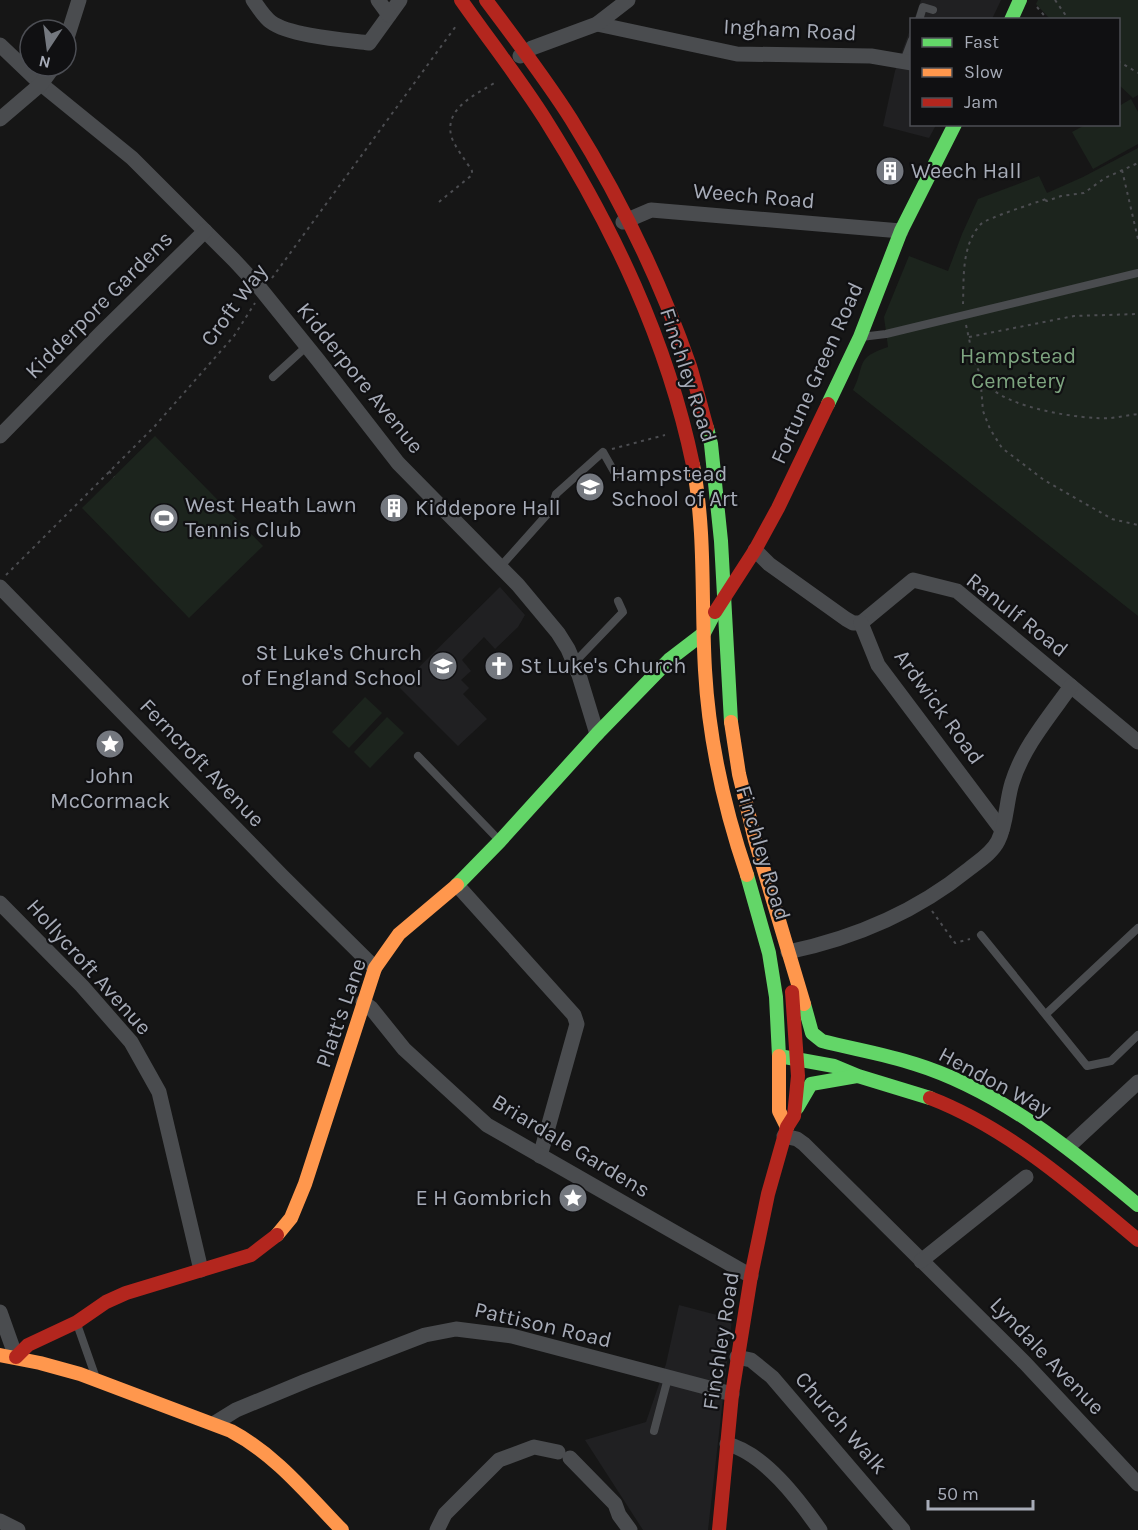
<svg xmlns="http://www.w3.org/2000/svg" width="1138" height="1530" viewBox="0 0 1138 1530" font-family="Karla,sans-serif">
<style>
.built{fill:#202022}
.green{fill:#1c241d}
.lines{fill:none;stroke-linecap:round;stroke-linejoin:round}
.path{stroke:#4c4d51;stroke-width:2;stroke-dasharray:3 4.5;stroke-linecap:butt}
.lane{stroke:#4a4c4f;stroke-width:8}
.street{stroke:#4a4c4f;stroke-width:15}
.fast{stroke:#63d668;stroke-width:14}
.slow{stroke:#ff974d;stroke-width:14}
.jam{stroke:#b3261e;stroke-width:14}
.labels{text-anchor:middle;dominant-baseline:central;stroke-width:4.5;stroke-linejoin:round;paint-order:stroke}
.street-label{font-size:22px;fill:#a7acb8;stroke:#101012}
.poi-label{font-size:22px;fill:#a7acb8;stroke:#101012;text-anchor:start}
.park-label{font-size:22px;fill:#7da47f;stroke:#101012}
</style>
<rect width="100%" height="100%" fill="#161616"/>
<g class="built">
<polygon points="921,0 1001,0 992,19 914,20"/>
<polygon points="911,27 912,124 936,125 929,138 883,126 895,71"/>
<polygon points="500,587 525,615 518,627 495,649 484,637 462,660 471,671 461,680 469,688 463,694 487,719 458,746 399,687"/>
<polygon points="679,1305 732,1319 708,1530 643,1530 585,1440 646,1422 666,1364"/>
</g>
<g class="green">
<polygon points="1038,0 1138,0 1138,95 1133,98 1119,85 1118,20 1050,19 1036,4"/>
<polygon points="1131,99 1138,112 1138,144 1093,169 1072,132 1085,125 1118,124 1119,106"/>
<path d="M1138 148V616L853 390C866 365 854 358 888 347L884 317 909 256 948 271 962 234 978 199 1039 176 1047 193 1083 177Z"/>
<polygon points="155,436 263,546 189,618 82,508"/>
<polygon points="365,697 382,713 349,748 332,732"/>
<polygon points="387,717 404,733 370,768 354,752"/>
</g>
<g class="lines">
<g class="path">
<polyline points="1055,0 1069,20"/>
<polyline points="1037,7 1048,20"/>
<polyline points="1118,61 1138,73"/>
<polyline points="1122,170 1138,239"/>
<polyline points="1045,200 1047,201 1061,196 1084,193 1105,178 1138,163"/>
<path d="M439 202 472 175V171C467 162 453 145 451 135 445 107 477 94 496 82"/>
<polyline points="272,278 456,26"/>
<path d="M963 304C964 279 961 245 981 224 987 218 1035 203 1046 199"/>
<path d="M966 325C971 346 973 368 988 385 1007 408 1082 420 1111 418 1120 417 1129 415 1138 414"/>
<polyline points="969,337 1074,316 1138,314"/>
<polyline points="980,374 983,411 990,429 1002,448 1044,480 1112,519 1138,525"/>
<polyline points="612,449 665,435"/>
<polyline points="109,471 114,477"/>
<polyline points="6,575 154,427 234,336 255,303"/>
<polyline points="932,911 955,943 970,939"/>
</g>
<g class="lane">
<polyline points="919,20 923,7 933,10"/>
<polyline points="904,61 912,40"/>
<polyline points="861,337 886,334 1138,273"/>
<polyline points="273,377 307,346"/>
<polyline points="501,566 551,510 556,494 603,452 616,475"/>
<polyline points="574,663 623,612 618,601"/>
<polyline points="418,756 498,839"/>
<polyline points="981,935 1087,1066 1111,1061 1138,1035"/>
<polyline points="1046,1014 1138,928"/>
<polyline points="77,1324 96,1378"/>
<polyline points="654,1431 668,1378"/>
</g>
<g class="street">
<path d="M253 0C258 7 264 17 271 22 290 36 345 40 369 43L400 0"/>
<polyline points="378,0 389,15"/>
<polyline points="597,24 737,54 871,56 912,63"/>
<polyline points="66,41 79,0"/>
<polyline points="0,45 41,84 132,158 234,260 259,287 318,360 398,463 518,585 558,633 568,649 579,675 597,734"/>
<polyline points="520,56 532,48 597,24 628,0"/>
<polyline points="0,119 41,84 54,66"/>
<polyline points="623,222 651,210 901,231"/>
<polyline points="0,436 101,333 205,231"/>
<polyline points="755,550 769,564 846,619 853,623 861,623"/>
<polyline points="0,587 282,876 375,968"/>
<polyline points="861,623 913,580 957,591 1138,742"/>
<polyline points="861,623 878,665 1002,830"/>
<polyline points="457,885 574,1015 577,1024 540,1156"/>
<polyline points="0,903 82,986 131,1042 159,1092 201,1270"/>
<path d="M788 952C855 938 916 912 969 869 979 861 992 853 998 841 1007 823 1006 802 1012 783 1023 747 1049 717 1071 686"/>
<polyline points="363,1002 371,1008 404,1049 487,1125 751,1276"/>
<polyline points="784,1136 797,1139 804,1144 1025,1363 1138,1484"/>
<polyline points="1068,1147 1138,1082"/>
<polyline points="921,1261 1026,1177"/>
<polyline points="0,1312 16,1357"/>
<polyline points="737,1357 751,1360 772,1377 903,1530"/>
<polyline points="215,1423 236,1410 306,1381 425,1335 456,1329 512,1336 732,1394"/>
<path d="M727 1444C764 1453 799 1500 820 1530"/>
<polyline points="570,1458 615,1504 619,1515 630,1530"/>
<polyline points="0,1521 18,1530"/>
<polyline points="437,1530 445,1514 499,1460 534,1447 558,1452"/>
</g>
<g class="fast">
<polyline points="1011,20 1020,0"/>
<polyline points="828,404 860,337 901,231 955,124"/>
<polyline points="707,428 711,444 721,541 731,722"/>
<polyline points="747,875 769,953 776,997 779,1056 834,1066 858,1076 930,1098"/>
<polyline points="457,885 500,841 597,734 670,659 704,633 715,612"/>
<path d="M804 1004 812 1033 822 1041C853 1049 885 1054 915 1064 999 1090 1072 1150 1138 1205"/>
<polyline points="797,1108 811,1084 857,1076"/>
</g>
<g class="slow">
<path d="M693 465C706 533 701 602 705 670 709 741 724 808 747 875"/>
<polyline points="731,722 739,774 755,840 804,1004"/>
<polyline points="779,1056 779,1111 787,1127"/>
<polyline points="277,1235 291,1218 305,1184 375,968 399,934 457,885"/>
<path d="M0 1355 40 1363 80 1374 231 1431C276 1455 307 1494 342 1530"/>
</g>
<g class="jam">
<path d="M461 0C489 40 519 78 545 119 613 227 667 340 693 465"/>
<path d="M486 0C515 39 545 78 571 119 619 196 660 280 690 366 696 386 701 407 707 428"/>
<polyline points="715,612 755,550 778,508 828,404"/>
<path d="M930 1098C1008 1128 1075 1187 1138 1240"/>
<polyline points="16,1357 28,1345 77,1322 106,1302 126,1293 251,1255 277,1235"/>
<polyline points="719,1530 732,1394 751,1276 768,1194 787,1127 794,1116 798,1076 792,992"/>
</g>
</g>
<defs>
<g id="building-disc" transform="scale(1.5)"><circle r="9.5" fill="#74787f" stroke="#101012"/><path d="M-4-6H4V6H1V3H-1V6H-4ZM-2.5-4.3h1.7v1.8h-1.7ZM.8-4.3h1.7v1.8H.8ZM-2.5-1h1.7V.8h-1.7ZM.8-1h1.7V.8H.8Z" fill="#fff"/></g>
<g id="university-disc" transform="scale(1.5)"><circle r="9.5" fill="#74787f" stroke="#101012"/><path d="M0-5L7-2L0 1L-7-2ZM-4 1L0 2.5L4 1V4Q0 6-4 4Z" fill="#fff"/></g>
<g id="stadium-disc" transform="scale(1.5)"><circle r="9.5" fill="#74787f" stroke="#101012"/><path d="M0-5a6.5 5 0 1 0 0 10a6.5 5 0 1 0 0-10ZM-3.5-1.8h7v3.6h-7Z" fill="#fff"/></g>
<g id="school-disc" transform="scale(1.5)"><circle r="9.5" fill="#74787f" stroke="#101012"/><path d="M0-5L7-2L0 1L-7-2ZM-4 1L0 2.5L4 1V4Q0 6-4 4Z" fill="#fff"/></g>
<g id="church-disc" transform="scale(1.5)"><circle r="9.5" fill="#74787f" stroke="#101012"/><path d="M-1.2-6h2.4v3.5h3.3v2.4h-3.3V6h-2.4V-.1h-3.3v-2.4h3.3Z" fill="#fff"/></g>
<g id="sight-disc" transform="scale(1.5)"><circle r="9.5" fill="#74787f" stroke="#101012"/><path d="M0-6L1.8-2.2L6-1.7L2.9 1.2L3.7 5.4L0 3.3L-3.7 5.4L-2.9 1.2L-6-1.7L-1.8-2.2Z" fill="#fff"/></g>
</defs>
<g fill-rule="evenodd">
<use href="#building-disc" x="890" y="171"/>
<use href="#university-disc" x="590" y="487"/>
<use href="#building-disc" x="394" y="508"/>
<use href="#stadium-disc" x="164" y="518"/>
<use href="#school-disc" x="443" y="666"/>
<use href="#church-disc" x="499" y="666"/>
<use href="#sight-disc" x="110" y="744"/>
<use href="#sight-disc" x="573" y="1198"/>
</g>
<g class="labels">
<g class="street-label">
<text transform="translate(790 30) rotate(3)">Ingham Road</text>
<text transform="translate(754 196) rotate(5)">Weech Road</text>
<text transform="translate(99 305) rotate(-45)">Kidderpore Gardens</text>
<text transform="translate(234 305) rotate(-54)">Croft Way</text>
<text transform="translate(817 373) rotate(-66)">Fortune Green Road</text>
<text transform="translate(688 375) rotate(72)">Finchley Road</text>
<text transform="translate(360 378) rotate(51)">Kidderpore Avenue</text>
<text transform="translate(1017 615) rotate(38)">Ranulf Road</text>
<text transform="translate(939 707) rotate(54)">Ardwick Road</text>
<text transform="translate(202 763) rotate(46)">Ferncroft Avenue</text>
<text transform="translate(763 853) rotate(73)">Finchley Road</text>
<text transform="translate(89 967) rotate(48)">Hollycroft Avenue</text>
<text transform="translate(341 1013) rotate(-71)">Platt's Lane</text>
<text transform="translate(995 1082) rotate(28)">Hendon Way</text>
<text transform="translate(571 1146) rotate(31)">Briardale Gardens</text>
<text transform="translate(543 1325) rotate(13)">Pattison Road</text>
<text transform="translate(721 1341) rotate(-81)">Finchley Road</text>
<text transform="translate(1047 1356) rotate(46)">Lyndale Avenue</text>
<text transform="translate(841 1423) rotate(49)">Church Walk</text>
</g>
<g class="poi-label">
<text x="911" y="171">Weech Hall</text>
<text x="611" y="474">Hampstead<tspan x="611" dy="25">School of Art</tspan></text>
<text x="185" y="505">West Heath Lawn<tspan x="185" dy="25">Tennis Club</tspan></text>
<text x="415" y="508">Kiddepore Hall</text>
<text x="422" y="653" text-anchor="end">St Luke's Church<tspan x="422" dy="25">of England School</tspan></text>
<text x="520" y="666">St Luke's Church</text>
<text x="110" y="776" text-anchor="middle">John<tspan x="110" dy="25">McCormack</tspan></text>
<text x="552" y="1198" text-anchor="end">E H Gombrich</text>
</g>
<g class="park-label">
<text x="1018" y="356">Hampstead<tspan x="1018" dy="25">Cemetery</tspan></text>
</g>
</g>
<rect x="910" y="18" width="210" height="108" fill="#101012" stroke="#4c4e54" stroke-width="1.5"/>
<rect x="922" y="38" width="30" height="9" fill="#63d668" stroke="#4c4e54" stroke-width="1.5"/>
<text x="964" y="48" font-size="18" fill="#a7acb8">Fast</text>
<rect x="922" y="68" width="30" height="9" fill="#ff974d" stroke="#4c4e54" stroke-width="1.5"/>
<text x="964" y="78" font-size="18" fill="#a7acb8">Slow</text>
<rect x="922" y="98" width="30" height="9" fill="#b3261e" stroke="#4c4e54" stroke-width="1.5"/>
<text x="964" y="108" font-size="18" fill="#a7acb8">Jam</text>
<g transform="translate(48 48) rotate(193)"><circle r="28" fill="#101012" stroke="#4c4e54" stroke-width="1.5"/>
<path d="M0-4.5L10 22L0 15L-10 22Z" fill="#74787f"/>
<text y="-9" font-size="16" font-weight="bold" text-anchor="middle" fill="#a7acb8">N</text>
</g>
<path d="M928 1500v9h105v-9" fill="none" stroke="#a7acb8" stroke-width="3"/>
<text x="937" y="1500" font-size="18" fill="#a7acb8" stroke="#101012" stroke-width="4.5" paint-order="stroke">50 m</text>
</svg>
